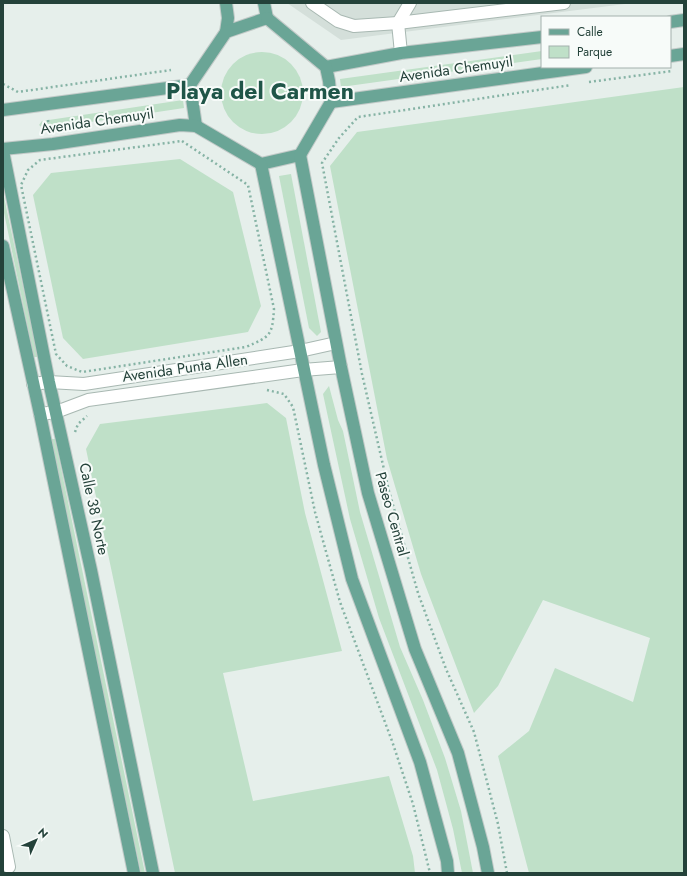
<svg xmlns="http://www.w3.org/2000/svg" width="687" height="876" viewBox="0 0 687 876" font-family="Jost,sans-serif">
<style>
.built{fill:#d4dfda}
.green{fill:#bfe0c8}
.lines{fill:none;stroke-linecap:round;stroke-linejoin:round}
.minor-casing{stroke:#a8b8b2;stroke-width:14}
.major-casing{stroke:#c2cac8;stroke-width:14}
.path{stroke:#86b3a5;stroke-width:2.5;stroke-dasharray:2 3;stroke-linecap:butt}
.minor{stroke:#fff;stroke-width:12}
.major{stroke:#6aa596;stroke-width:12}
.labels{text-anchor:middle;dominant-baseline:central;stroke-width:4;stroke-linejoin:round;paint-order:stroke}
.street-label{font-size:15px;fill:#24423a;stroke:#f7fbf9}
.town-label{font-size:23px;font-weight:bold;fill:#1f5548;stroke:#f7fbf9}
</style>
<rect width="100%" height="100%" fill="#e6efeb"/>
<polygon class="built" points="287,3 633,3 341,40"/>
<g class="green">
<polygon points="542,51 542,59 341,87 340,79"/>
<circle cx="262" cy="93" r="41"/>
<polygon points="684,87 684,873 529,873 498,756 529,731 555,668 633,702 650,638 543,600 498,686 474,713 421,574 387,459 330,166 357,132"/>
<polygon points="183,100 184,108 44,129 39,125 42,121"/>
<polygon points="180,159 233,192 261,306 248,332 83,359 63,338 33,195 51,173"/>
<polygon points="291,174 321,332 317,336 309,328 279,176"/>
<polygon points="3,192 38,357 34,357 3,208"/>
<polygon points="329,386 338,420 343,431 360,512 400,647 423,700 445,758 461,811 473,873 462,873 453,829 437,770 379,618 350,519 323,394"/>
<polygon points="267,403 286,418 305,513 342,651 223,673 253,801 389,776 413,856 415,873 175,873 86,449 100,424"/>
<polygon points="51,439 55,439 145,873 141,873"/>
</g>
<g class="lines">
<g class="minor-casing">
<g id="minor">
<polyline points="312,3 338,21 354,26 398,23 564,3"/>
<polyline points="401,53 398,23 410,3"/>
<polyline points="33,384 49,382 84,384 300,351 336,343"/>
<polyline points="40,414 56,412 88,400 303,370 341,367"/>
<polyline points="3,836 9,867"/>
</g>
</g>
<g class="major-casing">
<g id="major">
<polyline points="264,3 267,18"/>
<polyline points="670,22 684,20"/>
<polyline points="226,32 228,18 226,3"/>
<polyline points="670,56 684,54"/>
<polyline points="326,67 401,53 542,37"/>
<polyline points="331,102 586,67"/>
<polyline points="3,110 190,85"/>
<polyline points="196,126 190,85 226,32 267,18"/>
<polyline points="3,149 53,144 180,125 196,126 261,164 300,155 331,102 329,81 326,67 267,18"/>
<polyline points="3,151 49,382 91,570 153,873"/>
<polyline points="300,155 341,367 368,493 415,649 458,753 483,847 488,873"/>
<polyline points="261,164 324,465 352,579 420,762 447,861 448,873"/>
<polyline points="3,246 40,414 134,873"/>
</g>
</g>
<g class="path">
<polyline points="589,82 672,71"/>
<polyline points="3,84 18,92 171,70"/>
<polyline points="48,120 49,128"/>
<path d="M182 141 248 185 274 309C272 336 271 336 246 347L82 372 67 366 56 354 21 185 28 170 40 160Z"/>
<polyline points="267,390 284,394 293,407 315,512 340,602 392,741 413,804 430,873"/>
<polyline points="75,432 78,424 87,416"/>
<polyline points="507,873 498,824 474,732 446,669 418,593 389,491 362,374 322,163 339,138 358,117 571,85"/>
</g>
<use href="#minor" class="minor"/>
<use href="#major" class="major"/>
</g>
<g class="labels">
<g class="street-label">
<text transform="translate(456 69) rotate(-8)">Avenida Chemuyil</text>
<text transform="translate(97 121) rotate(-8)">Avenida Chemuyil</text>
<text transform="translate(185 368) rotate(-8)">Avenida Punta Allen</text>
<text transform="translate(94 509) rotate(78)">Calle 38 Norte</text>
<text transform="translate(392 514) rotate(74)">Paseo Central</text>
</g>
<g class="town-label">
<text x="260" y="91">Playa del Carmen</text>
</g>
</g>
<rect width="687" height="876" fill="none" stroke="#24423a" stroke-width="8"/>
<rect x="541" y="16" width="130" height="52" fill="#f7fbf9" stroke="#a3b1ad"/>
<rect x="549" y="29" width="20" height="6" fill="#6aa596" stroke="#a3b1ad"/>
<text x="577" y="36" font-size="12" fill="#24423a">Calle</text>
<rect x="549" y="46" width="20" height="12" fill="#bfe0c8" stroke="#a3b1ad"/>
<text x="577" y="56" font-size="12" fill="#24423a">Parque</text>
<g transform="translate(36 840) rotate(45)" stroke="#f7fbf9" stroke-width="3" paint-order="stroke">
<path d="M0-3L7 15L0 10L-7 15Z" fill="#24423a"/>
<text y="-6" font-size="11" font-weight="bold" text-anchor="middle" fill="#24423a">N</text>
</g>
</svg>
